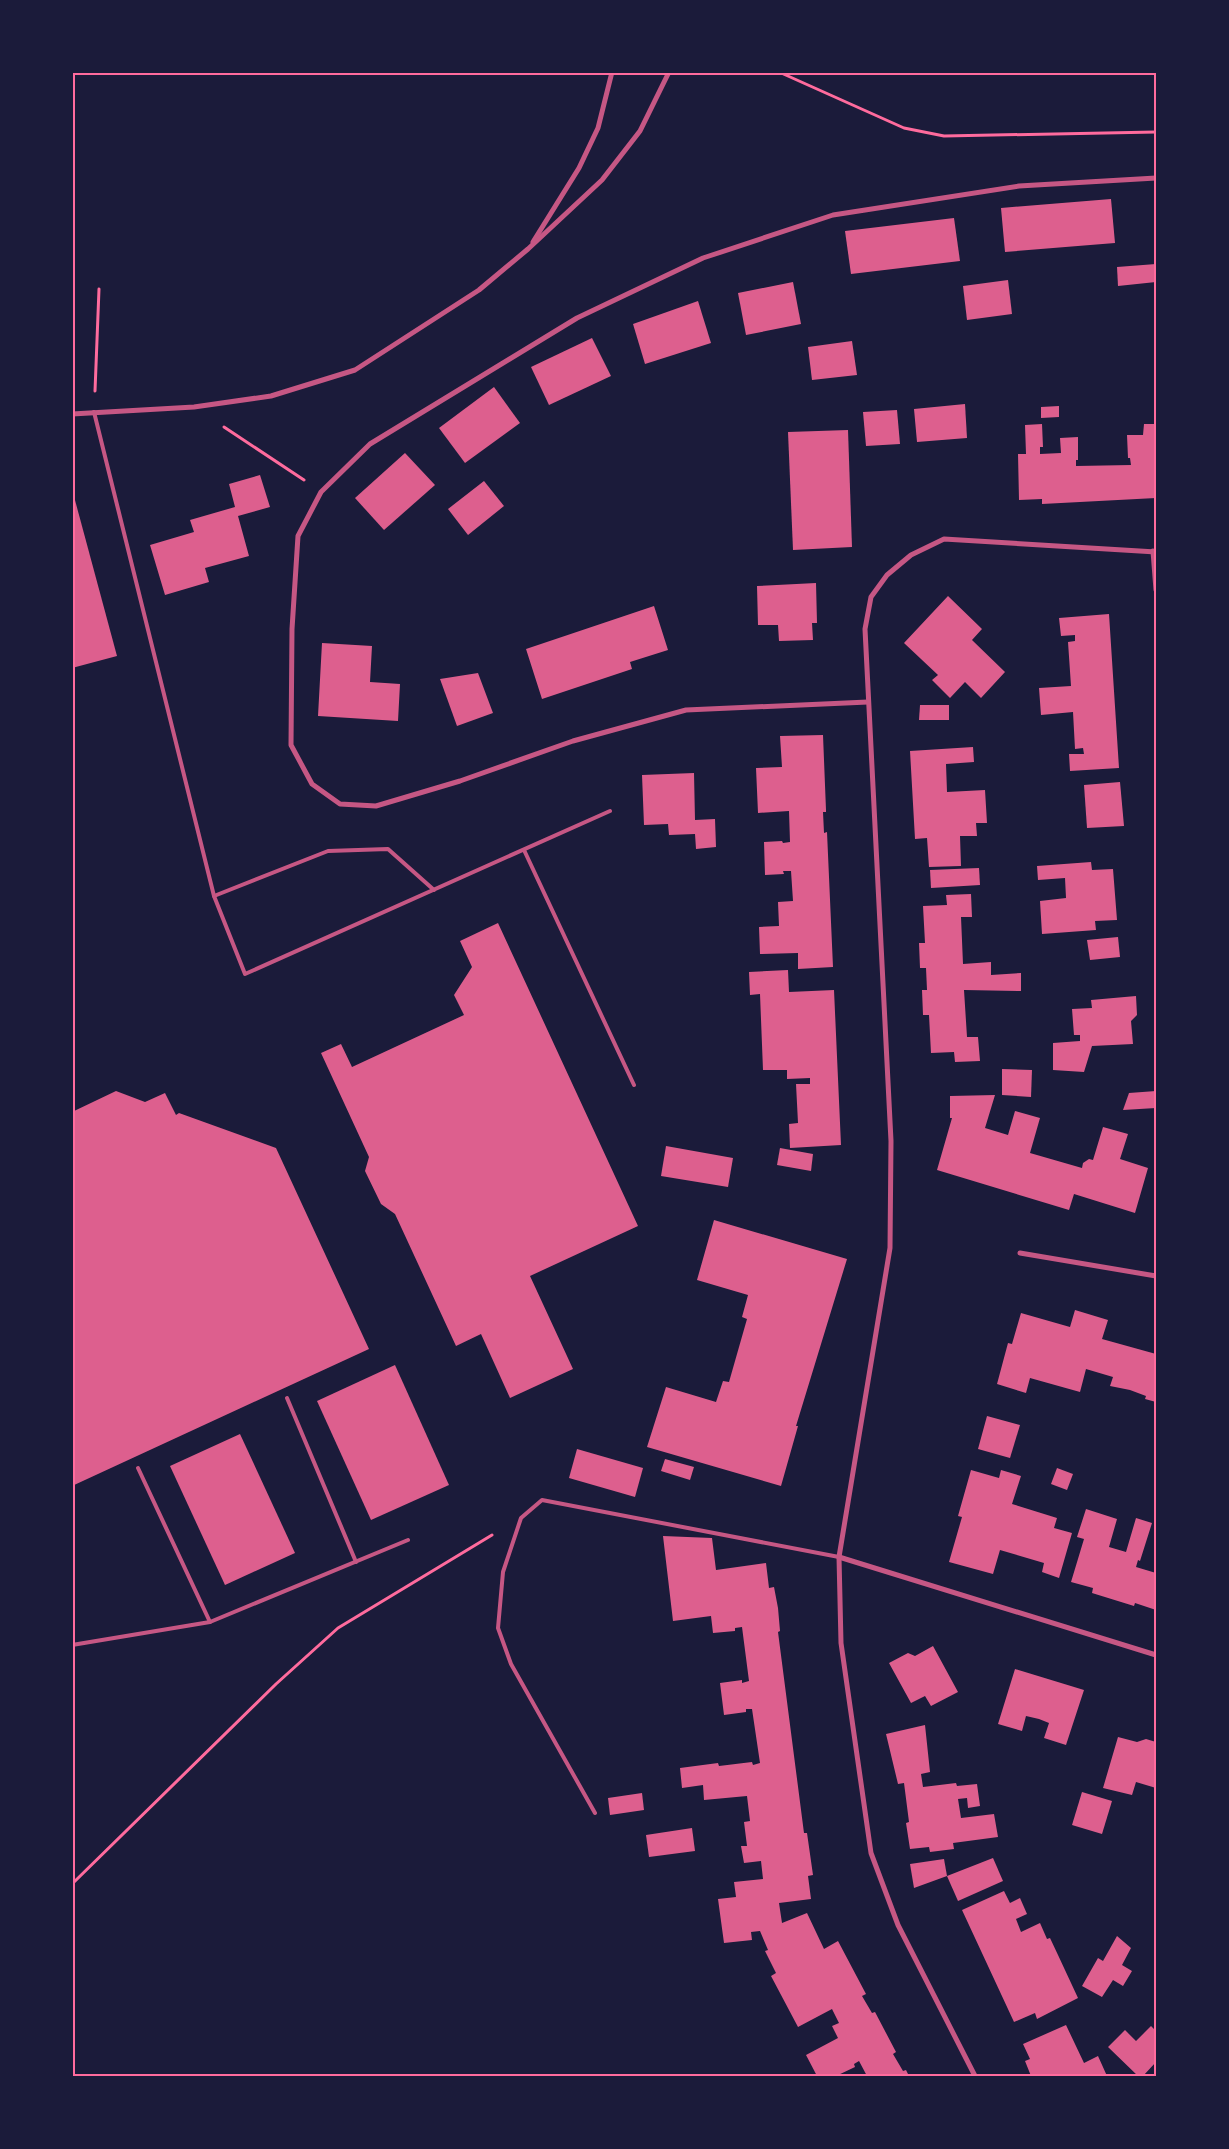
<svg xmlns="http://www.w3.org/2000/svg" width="1229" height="2149" viewBox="0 0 1229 2149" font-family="Merriweather,serif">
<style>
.building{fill:#dd5f8e}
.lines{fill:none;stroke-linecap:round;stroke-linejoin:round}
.path{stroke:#ff6b9d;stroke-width:3}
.service{stroke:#c65784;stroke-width:4}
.minor{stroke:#c65784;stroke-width:5}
.neatline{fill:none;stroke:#ff6b9d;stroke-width:2}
</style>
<rect width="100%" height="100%" fill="#1b1b3a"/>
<g class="building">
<polygon points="1111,199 1115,243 1005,252 1001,208"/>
<polygon points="954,218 960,261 851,274 845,231"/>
<polygon points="1156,264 1156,282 1118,286 1117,267"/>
<polygon points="1008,280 1012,314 967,320 963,286"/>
<polygon points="793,282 801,324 746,335 738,293"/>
<polygon points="698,301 711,343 645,364 633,324"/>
<polygon points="592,338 611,376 549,405 531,367"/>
<polygon points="852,341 857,375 812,380 808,347"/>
<polygon points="494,387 520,423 465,463 439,428"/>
<polygon points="965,404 967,438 917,442 914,409"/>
<polygon points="1059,406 1059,417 1041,418 1041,407"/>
<polygon points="897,410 900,444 866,446 863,412"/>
<polygon points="1042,424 1043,447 1040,447 1040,454 1061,453 1060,438 1078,437 1078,460 1076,460 1076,466 1131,465 1130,458 1128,458 1127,435 1143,435 1144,424 1156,424 1156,498 1042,504 1042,499 1019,500 1018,454 1026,454 1025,425"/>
<polygon points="848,430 852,547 793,550 788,432"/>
<polygon points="405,453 435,485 384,530 355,498"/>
<polygon points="260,475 270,507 238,516 249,556 205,568 209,582 165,595 150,545 194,532 190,520 235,507 229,484"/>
<polygon points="484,481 504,506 468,535 448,509"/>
<polygon points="72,489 117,656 72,668"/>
<polygon points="816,583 817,623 812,623 813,640 779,641 778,625 758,625 757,586"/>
<polygon points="948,596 982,629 972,640 1005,672 981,698 965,682 950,698 932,680 938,675 904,643"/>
<polygon points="654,606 668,650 630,662 632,669 542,699 526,649"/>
<polygon points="1109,614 1119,768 1070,771 1069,754 1084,754 1083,748 1075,749 1073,712 1041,715 1039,688 1071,686 1068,642 1075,641 1075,635 1061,636 1059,618"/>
<polygon points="322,643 372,646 370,682 400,684 398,721 318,716"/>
<polygon points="478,673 493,713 457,726 440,679"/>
<polygon points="920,705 949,705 949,720 919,720"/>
<polygon points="823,735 826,810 826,812 823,812 824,833 827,832 833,967 798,969 798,953 760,954 759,927 779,926 778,902 793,901 791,871 783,871 784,874 765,875 764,842 782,841 783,843 790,842 789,811 758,813 756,768 782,767 780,736"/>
<polygon points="973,747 974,762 946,764 947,792 985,790 987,823 976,823 977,836 960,836 961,866 929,867 927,838 915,839 910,751"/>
<polygon points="694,773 695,820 715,819 716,847 696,849 695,834 669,835 668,824 644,825 642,775"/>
<polygon points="1120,782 1124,826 1087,828 1084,785"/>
<polygon points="1091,862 1092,870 1113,869 1117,920 1095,921 1096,930 1042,934 1040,901 1066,898 1065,878 1038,880 1037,866"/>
<polygon points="979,868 980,885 931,888 930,870"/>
<polygon points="971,894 972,917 961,917 963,964 991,962 991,975 1021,973 1021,991 964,990 967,1037 978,1037 980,1061 955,1062 954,1052 931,1053 929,1015 923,1015 922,990 927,990 926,968 920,968 919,943 925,943 923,906 947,905 946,895"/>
<polygon points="498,923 638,1226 530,1276 573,1369 510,1398 481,1334 456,1346 395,1214 381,1204 365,1171 369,1157 321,1053 341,1044 352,1067 464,1015 454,995 472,967 460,941"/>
<polygon points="1118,937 1120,957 1090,960 1087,940"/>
<polygon points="788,970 789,992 834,990 841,1145 790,1148 789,1124 798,1123 796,1084 810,1084 810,1078 787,1079 787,1070 763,1070 760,994 750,995 749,972"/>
<polygon points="1136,996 1137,1015 1131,1021 1133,1044 1092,1046 1084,1072 1053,1070 1053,1043 1080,1041 1080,1035 1074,1035 1072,1009 1092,1008 1091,1000"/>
<polygon points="1002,1069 1032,1070 1031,1097 1002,1095"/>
<polygon points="116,1091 145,1102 165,1093 176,1115 179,1113 276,1148 369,1349 72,1486 72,1112"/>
<polygon points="1156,1091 1156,1108 1123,1110 1129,1093"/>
<polygon points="995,1095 985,1128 1008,1135 1015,1111 1040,1118 1030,1153 1082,1168 1083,1163 1089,1159 1093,1160 1103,1127 1128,1134 1120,1159 1148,1168 1135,1213 1074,1194 1069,1210 937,1170 952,1118 950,1118 950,1096"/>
<polygon points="666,1146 733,1158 728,1187 661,1176"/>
<polygon points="780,1148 813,1154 811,1171 777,1165"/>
<polygon points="714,1220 847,1259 796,1426 798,1426 781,1486 647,1447 666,1387 716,1402 723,1381 729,1382 747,1319 742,1317 748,1295 697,1280"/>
<polygon points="1075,1310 1108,1320 1102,1339 1156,1354 1156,1402 1145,1399 1146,1396 1130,1390 1110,1386 1113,1377 1086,1369 1080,1392 1030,1378 1026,1393 997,1384 1008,1343 1012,1344 1021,1313 1070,1327"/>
<polygon points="395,1365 449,1485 371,1520 317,1401"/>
<polygon points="987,1416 1020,1425 1010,1458 978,1449"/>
<polygon points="240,1434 295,1553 225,1585 170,1466"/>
<polygon points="577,1449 643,1468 635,1497 569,1478"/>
<polygon points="665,1459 694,1467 690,1480 661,1471"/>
<polygon points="1057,1468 1073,1474 1067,1490 1051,1484"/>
<polygon points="971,1470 999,1478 1001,1470 1021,1476 1012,1504 1057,1518 1054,1528 1072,1533 1059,1578 1042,1572 1044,1563 1000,1550 993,1574 949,1562 962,1517 958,1516"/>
<polygon points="1086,1509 1117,1519 1109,1547 1126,1552 1136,1518 1152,1523 1140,1561 1138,1560 1136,1567 1156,1573 1156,1610 1135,1603 1134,1606 1092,1593 1093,1588 1071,1582 1084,1539 1077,1537"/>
<polygon points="663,1536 712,1538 716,1570 766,1563 769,1588 774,1587 778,1608 780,1631 778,1632 804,1833 807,1833 813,1875 808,1876 811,1899 779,1903 782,1923 807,1913 824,1949 838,1941 866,1994 862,1996 872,2013 875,2012 896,2052 893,2054 903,2071 906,2070 909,2076 867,2076 859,2061 854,2064 855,2067 836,2076 817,2076 806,2055 838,2038 832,2026 839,2023 832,2009 798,2027 771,1976 776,1973 765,1951 768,1950 760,1931 751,1932 752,1940 724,1943 718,1899 736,1897 734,1882 763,1879 761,1861 744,1863 741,1846 747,1846 744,1822 750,1821 747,1796 704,1800 703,1785 682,1788 680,1768 718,1763 719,1766 752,1762 753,1765 760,1763 752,1709 746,1709 746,1712 724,1715 720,1683 742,1680 742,1683 749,1681 742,1627 735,1628 735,1631 713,1633 711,1616 673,1621"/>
<polygon points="933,1646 958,1692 931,1706 925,1696 911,1703 889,1663 908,1653 915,1656"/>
<polygon points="1015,1669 1084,1690 1066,1745 1044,1738 1049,1723 1039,1719 1026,1716 1022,1731 998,1724"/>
<polygon points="925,1725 930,1772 921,1774 923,1787 956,1783 957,1786 977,1784 980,1806 968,1808 967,1798 958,1799 961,1818 994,1814 998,1837 953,1843 954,1849 930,1852 929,1847 910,1849 906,1823 909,1822 904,1783 898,1784 886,1734"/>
<polygon points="1118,1737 1137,1742 1146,1739 1156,1742 1156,1788 1136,1782 1132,1795 1103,1788"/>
<polygon points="1082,1792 1112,1801 1102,1834 1072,1825"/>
<polygon points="642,1793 644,1810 610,1815 608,1798"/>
<polygon points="692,1828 695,1851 649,1857 646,1835"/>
<polygon points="993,1858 1003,1881 958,1901 947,1876"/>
<polygon points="944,1859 947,1876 914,1888 910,1864"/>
<polygon points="1004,1891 1010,1903 1020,1898 1027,1914 1016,1919 1021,1932 1040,1923 1047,1939 1050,1938 1058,1955 1078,1998 1037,2019 1035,2013 1014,2022 962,1910"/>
<polygon points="1117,1936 1131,1948 1122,1965 1132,1971 1123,1986 1113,1980 1102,1997 1082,1986 1098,1958 1103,1961"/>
<polygon points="1066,2025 1084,2063 1098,2056 1107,2076 1031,2076 1025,2061 1030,2059 1023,2044"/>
<polygon points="1151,2026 1156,2031 1156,2062 1143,2076 1138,2076 1108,2047 1125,2030 1136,2041"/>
</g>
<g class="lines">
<g class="path">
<polyline points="779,72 904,128 944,136 1156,132"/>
<polyline points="95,391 99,289"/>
<polyline points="224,427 304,480"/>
<polyline points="72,1884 276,1684 338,1628 492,1535"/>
</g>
<g class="service">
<polyline points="94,412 214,896 245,974 610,811"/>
<polyline points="524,850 634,1085"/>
<polyline points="214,896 328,851 388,849 434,890"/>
<polyline points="287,1398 356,1562"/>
<polyline points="138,1468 210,1622"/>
<polyline points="72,1645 210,1622 408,1540"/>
<polyline points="595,1813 511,1664 498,1628 503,1572 521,1518 542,1500 839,1557"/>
</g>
<g class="minor">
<polyline points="533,242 579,168 598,128 612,72"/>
<polyline points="72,414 194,407 271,396 355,370 479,290 528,249 602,180 640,131 669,72"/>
<polyline points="1153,551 1156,590"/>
<polyline points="868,702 686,710 573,741 460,781 376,806 340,804 312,784 291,745 292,629 298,536 321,492 370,444 577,318 703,258 833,215 1019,186 1156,178"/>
<polyline points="1020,1253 1156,1276"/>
<polyline points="839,1557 1156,1655"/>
<polyline points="975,2076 898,1925 871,1853 841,1643 839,1557 890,1248 891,1141 865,629 871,597 887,575 911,555 944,539 1156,552"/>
</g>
</g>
<rect width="1229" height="2149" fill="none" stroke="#1b1b3a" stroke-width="148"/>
<rect x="74" y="74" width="1081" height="2001" class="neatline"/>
</svg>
